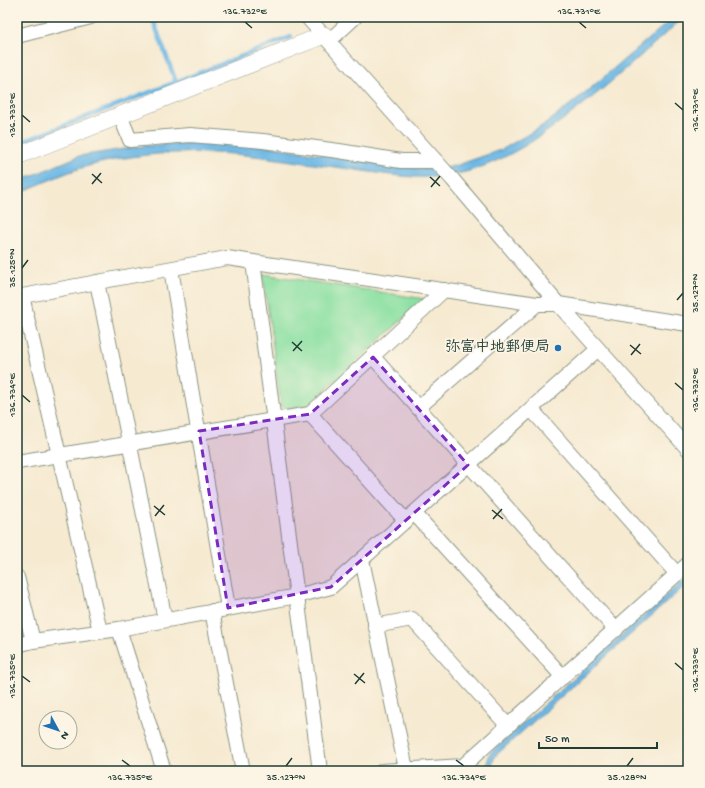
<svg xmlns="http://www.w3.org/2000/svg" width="705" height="788" viewBox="0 0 705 788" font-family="'Gochi Hand','Klee One',sans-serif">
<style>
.park{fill:#8be0a3;stroke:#558e6c}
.water{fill:#6cb7e5;stroke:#467a8c}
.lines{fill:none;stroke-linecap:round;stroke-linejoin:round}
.stream{stroke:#6cb7e5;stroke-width:4.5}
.minor-casing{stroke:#8a9482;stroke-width:16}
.tertiary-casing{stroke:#8a9482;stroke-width:18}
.minor{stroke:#fff;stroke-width:14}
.tertiary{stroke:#fff;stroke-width:17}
.marked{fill:#7b2cbf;fill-opacity:0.2;stroke:#7b2cbf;stroke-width:3;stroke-dasharray:8 5;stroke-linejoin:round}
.ticks{fill:none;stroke:#1f3d34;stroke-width:1.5}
.poi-dot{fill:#1f6fb2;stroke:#fcf5e5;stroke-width:1.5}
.labels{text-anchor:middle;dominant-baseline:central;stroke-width:3.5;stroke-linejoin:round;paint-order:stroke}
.poi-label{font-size:15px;font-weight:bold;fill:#1f3d34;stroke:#fcf5e5;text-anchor:end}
.neatline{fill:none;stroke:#1f3d34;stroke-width:1.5}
.ticks-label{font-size:10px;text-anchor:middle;fill:#1f3d34}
</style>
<rect width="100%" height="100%" fill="#fcf5e5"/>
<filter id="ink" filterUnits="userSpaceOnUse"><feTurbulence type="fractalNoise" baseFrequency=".025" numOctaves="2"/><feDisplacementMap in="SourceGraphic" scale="8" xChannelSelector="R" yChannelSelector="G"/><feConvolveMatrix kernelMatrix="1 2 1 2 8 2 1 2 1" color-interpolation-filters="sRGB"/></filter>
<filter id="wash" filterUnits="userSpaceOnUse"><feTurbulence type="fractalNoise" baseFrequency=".012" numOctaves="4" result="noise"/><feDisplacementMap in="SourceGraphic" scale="16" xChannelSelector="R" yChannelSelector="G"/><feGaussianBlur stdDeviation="0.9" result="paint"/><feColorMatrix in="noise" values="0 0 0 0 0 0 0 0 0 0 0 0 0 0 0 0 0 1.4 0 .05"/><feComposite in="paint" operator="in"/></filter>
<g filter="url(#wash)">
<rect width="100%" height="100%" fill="#f6ead1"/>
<polygon class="park" points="263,274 425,299 308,405 285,409 281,405"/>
<g class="water">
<path d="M674 17H684C649 48 614 81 576 110 543 135 510 159 469 171 431 182 395 176 357 170 328 166 299 162 270 158 206 149 136 150 75 170 55 177 36 186 17 194V182L79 156 143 146 197 142 261 145 402 167 433 169 455 166 503 149 547 123 592 87Z"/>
<polygon points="688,576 688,583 495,756 490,771 487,771 488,759 491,752"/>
</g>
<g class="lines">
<g class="stream">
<polyline points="155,17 153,20 176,82"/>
<polyline points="17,144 291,37"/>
</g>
</g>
</g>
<g filter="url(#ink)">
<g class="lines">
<g class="minor-casing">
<g id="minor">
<polyline points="307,17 453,180 558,304 688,449"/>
<polyline points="17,36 91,17"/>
<polyline points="329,41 355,17"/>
<polyline points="120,115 130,140 190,135 263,141 339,151 401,161 436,161"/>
<polyline points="253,262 320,771"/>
<polyline points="171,269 228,608"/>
<polyline points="97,282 165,620"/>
<polyline points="22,296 100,631"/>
<polyline points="17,297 227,258 537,304 558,304 688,324"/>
<polyline points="373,357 616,630"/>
<polyline points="418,408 537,304"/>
<polyline points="531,409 677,574"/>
<polyline points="310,414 406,521"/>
<polyline points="17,462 310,414 444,290"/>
<polyline points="414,513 563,677"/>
<polyline points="362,560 406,769"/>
<polyline points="17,577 33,641 119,629 164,771"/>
<polyline points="212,611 243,771"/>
<polyline points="375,626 412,619 508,726"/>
<polyline points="119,629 297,596 331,587 598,349"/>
<polyline points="17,645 33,641"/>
<polyline points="382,771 463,766 688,564"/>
</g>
</g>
<g class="tertiary-casing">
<polyline id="tertiary" points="17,156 324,35"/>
</g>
<use href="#minor" class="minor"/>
<use href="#tertiary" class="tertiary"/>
</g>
</g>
<path class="marked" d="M373 357 468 465 331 587 228 608 199 431 310 414Z"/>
<path class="ticks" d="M245 22 252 28M579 22 586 28M675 103 683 110M22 115 30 122M92 174 102 183M430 177 440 186M92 184 101 173M431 187 440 176M22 268 28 260M677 300 683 293M292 342 302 351M630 345 641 354M293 351 302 341M631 355 640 344M675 383 683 390M22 395 30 402M154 506 165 515M492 510 503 519M155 516 164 505M493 519 502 509M675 663 683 670M354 674 365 683M22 676 30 682M355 684 364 673M122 760 130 766M456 760 464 766M286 766 292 758M627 766 633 758"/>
<circle class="poi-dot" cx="558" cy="348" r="4"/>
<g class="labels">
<g class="poi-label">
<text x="550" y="348">弥富中地郵便局</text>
</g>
</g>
<rect width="705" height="788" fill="none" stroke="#fcf5e5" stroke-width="44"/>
<g transform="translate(58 730) rotate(130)"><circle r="19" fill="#fcf5e5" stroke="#a4ab9e"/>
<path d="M0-3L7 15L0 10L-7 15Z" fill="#1f6fb2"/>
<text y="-6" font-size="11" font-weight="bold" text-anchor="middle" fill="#1f3d34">N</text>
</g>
<path d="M539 742v6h118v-6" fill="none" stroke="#1f3d34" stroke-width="2"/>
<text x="545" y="742" font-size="12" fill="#1f3d34" stroke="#fcf5e5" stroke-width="3" paint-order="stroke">50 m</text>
<rect x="22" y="22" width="661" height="744" class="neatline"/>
<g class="ticks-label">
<text x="245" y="14">136.732°E</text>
<text x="579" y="14">136.731°E</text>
<text transform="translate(694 110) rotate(-90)" y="4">136.731°E</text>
<text transform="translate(11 115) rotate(-90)" y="4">136.733°E</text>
<text transform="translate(11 268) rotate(-90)" y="4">35.125°N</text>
<text transform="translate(694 293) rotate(-90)" y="4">35.127°N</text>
<text transform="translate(694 390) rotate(-90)" y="4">136.732°E</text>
<text transform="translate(11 395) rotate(-90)" y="4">136.734°E</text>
<text transform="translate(694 670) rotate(-90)" y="4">136.733°E</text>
<text transform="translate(11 676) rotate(-90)" y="4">136.735°E</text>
<text x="130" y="780">136.735°E</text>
<text x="286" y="780">35.127°N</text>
<text x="464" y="780">136.734°E</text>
<text x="627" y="780">35.128°N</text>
</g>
</svg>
